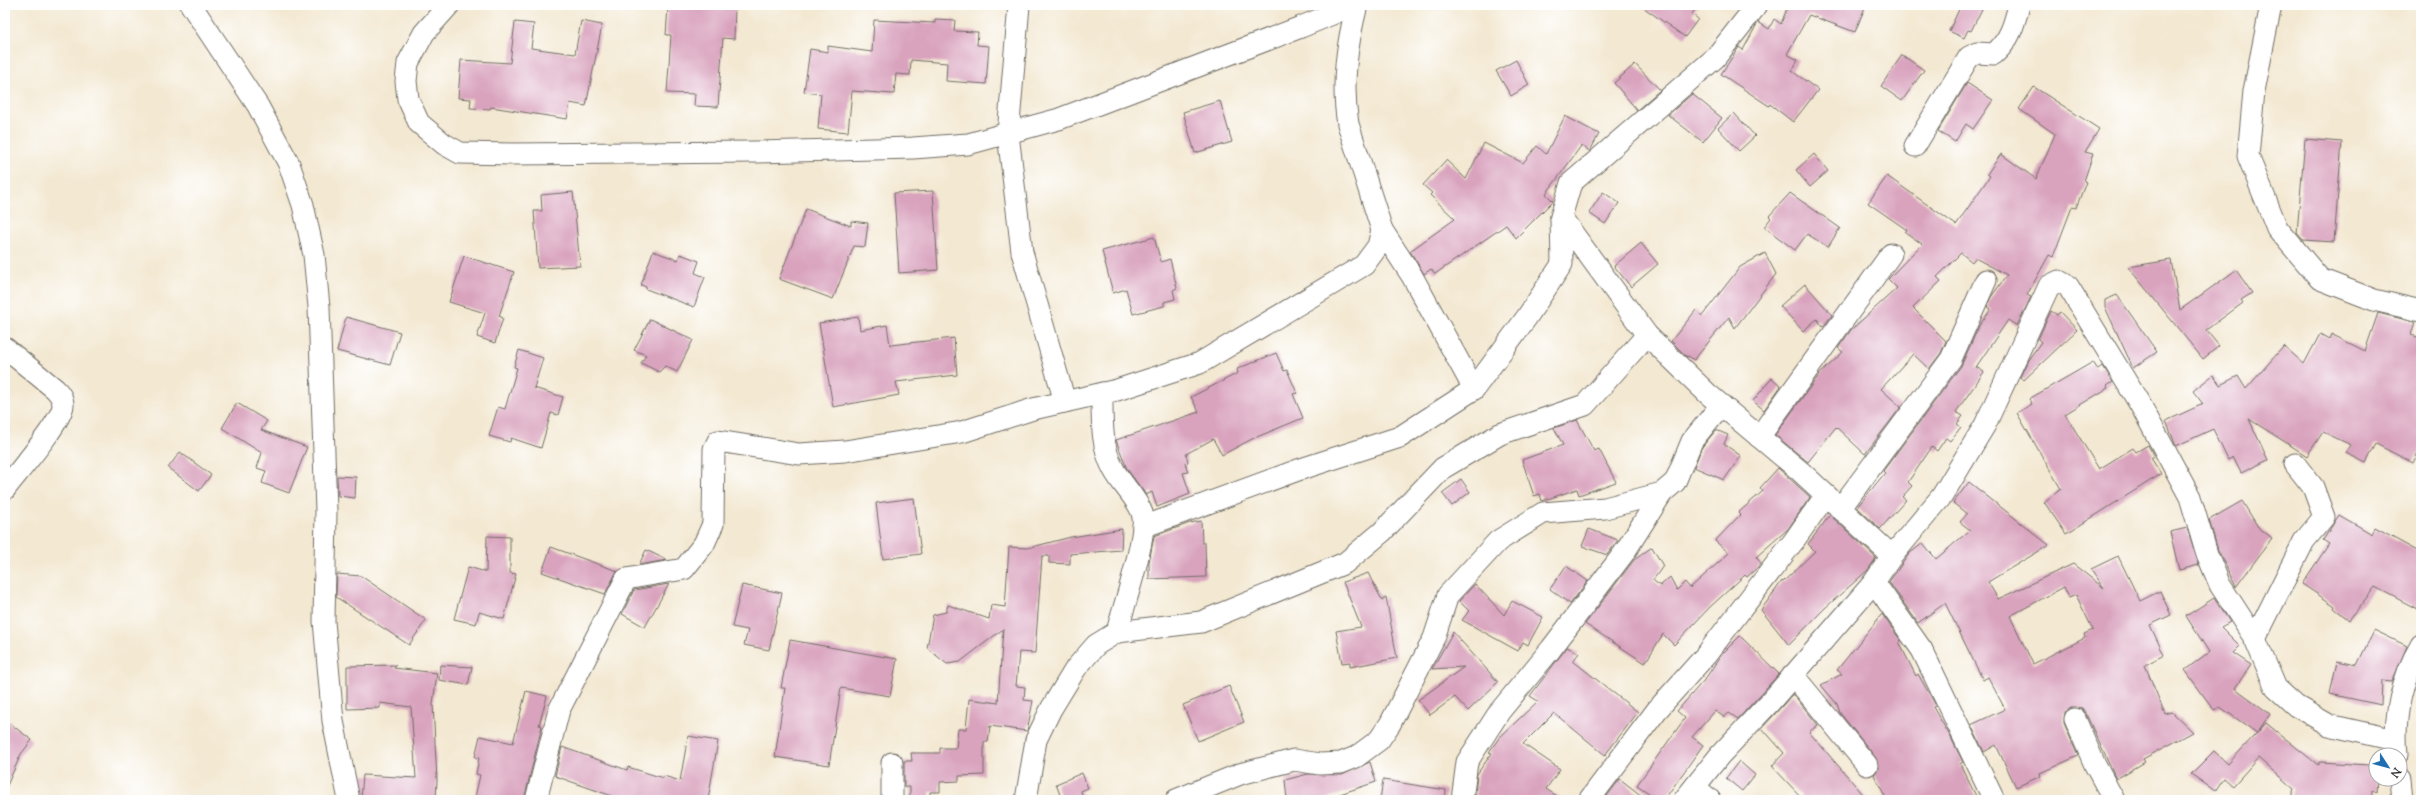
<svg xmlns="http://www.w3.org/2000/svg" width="2426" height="805" viewBox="0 0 2426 805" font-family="'Sorts Mill Goudy',serif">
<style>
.building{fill:#d9a3be;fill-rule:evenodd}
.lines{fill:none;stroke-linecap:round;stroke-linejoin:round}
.minor-casing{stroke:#716d65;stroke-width:23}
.minor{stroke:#fff;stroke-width:21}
</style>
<rect width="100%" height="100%" fill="#fff"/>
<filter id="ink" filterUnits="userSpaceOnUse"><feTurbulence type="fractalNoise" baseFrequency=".025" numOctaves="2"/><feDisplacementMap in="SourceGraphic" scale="8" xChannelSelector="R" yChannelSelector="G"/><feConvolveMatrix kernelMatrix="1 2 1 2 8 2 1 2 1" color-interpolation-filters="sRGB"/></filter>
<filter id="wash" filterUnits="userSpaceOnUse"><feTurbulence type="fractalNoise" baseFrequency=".012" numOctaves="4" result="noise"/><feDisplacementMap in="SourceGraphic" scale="16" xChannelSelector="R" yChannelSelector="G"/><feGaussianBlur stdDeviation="0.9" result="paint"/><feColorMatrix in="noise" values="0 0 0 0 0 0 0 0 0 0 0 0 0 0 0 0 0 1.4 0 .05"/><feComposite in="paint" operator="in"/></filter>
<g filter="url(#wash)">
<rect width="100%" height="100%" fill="#f3e8d1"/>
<g id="blocks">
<g class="building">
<polygon points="1640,5 1698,5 1692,14 1698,19 1685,37"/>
<polygon points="1788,5 1866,5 1855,32 1809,15 1787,54 1798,60 1792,71 1818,90 1793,122 1770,104 1769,106 1721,74 1739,47 1743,50 1758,22 1769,29 1774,19 1781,24"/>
<polygon points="1961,5 1984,5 1971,31 1968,30 1964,38 1949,31"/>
<polygon points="735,6 734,39 723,38 718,107 694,106 695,94 667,93 671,35 666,35 668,7"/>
<polygon points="935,19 955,20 954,31 978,32 977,45 989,46 986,84 946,81 947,63 911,60 910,75 896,74 894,94 852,91 848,132 818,129 821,94 804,92 810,49 828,52 828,46 872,52 874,20 935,23"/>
<polygon points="581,21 602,25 586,106 570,103 567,119 491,107 490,109 470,108 471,99 458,98 461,60 510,63 515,22 534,24 531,48 575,54"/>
<polygon points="1902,55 1924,70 1902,101 1881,86"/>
<polygon points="1516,60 1529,85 1511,96 1496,71"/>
<polygon points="1635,64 1660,90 1637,110 1614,83"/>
<polygon points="1967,83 1993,100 1973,129 1966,124 1955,142 1938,131"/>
<polygon points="2034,87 2099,129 2085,152 2093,154 2084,181 2086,182 2076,208 2072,207 2053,257 2049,255 2027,295 2031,297 2017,326 2008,320 1976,367 1984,372 1956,412 1963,416 1957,424 1961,427 1950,441 1946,438 1937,451 1932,447 1908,482 1912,486 1902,497 1906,500 1880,529 1857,507 1885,473 1883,471 1961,366 1979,326 1991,309 1987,306 1991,297 2007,275 1975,258 1972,262 1961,253 1937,277 1941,281 1913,308 1946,341 1941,353 1929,369 1913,354 1881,389 1901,407 1865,454 1836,427 1808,462 1775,435 1819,375 1843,352 1838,348 1851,330 1897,288 1888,279 1922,244 1905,232 1907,230 1868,203 1887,176 1956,225 1990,176 1987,174 2001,154 2036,179 2055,134 2019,109"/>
<polygon points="1692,94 1722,118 1703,142 1668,115"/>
<polygon points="1220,101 1232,142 1195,153 1183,112"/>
<polygon points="1734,113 1755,136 1739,151 1718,128"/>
<polygon points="1565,116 1599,134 1590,151 1581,146 1546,194 1553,201 1516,238 1506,225 1435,274 1431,269 1424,274 1410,251 1455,219 1430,195 1432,193 1423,185 1446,160 1466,179 1484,143 1523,163 1537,146 1546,154"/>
<polygon points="2305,139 2342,142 2334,242 2303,240 2297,233"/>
<polygon points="1814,154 1828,171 1810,187 1796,170"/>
<polygon points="933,191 938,270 899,273 894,193"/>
<polygon points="573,192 580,266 538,268 534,211 542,211 541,195"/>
<polygon points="1603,192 1619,203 1605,224 1589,213"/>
<polygon points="1790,193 1840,228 1828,247 1807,234 1795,250 1764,227 1771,218 1769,216"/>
<polygon points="806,209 851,226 851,221 868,223 865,247 854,246 833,299 779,279"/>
<polygon points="1154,237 1161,262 1170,259 1177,288 1173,290 1175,299 1164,302 1164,306 1133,314 1126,289 1113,293 1102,251"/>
<polygon points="1641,243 1658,264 1631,287 1614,266"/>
<polygon points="653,251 678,260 680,254 699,261 695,273 705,277 694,307 646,289 646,287 641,285"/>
<polygon points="1765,253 1776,274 1735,328 1729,317 1694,360 1688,356 1687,357 1671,341 1696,310 1702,316 1740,267"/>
<polygon points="464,256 514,272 499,316 503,318 495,343 477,337 485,313 449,302"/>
<polygon points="2171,260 2180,310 2236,270 2252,293 2241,300 2243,303 2206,330 2219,346 2203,359 2128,267"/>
<polygon points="1805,284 1832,315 1823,327 1817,319 1803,331 1780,306"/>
<polygon points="2117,295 2157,352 2133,368 2105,307 2105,300"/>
<polygon points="2051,311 2057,315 2060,312 2077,330 2024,380 2020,377 2028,360 2041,342 2038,339"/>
<polygon points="2378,313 2415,322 2411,335 2421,338 2421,447 2413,463 2376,444 2366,463 2346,453 2351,445 2323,432 2307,456 2249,419 2268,460 2241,473 2233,457 2228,460 2213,429 2176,446 2166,421 2203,404 2193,391 2213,375 2220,385 2238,376 2246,389 2284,346 2304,364 2320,334 2329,339 2331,334 2365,351"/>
<polygon points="346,317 400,332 390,365 337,351"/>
<polygon points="858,317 860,330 887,325 890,345 954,338 957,375 896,382 899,395 833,407 819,323"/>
<polygon points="650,319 693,340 677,372 665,366 659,372 641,363 646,355 634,350"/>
<polygon points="519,350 543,358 534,388 563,397 558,415 551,413 541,448 511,438 510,442 489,436 498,407 505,409 517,368 514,367"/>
<polygon points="1276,353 1284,371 1287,370 1297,393 1293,394 1303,418 1252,439 1222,455 1213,439 1186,454 1188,462 1185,463 1188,472 1183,473 1190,494 1157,507 1152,492 1146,495 1127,469 1116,440 1199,412 1191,397 1238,373 1237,369"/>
<polygon points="2093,362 2098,370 2103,366 2113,382 2107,386 2108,388 2065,414 2099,469 2133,448 2136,452 2148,445 2154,456 2151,458 2161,474 2066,534 2044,502 2061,489 2017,413 2032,404 2029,399"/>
<polygon points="1772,378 1781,386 1764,410 1753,401"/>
<polygon points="237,403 267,421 261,430 307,447 289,493 262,483 266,471 257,468 262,453 222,428"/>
<polygon points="1577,420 1594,451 1599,449 1616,482 1579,495 1577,489 1542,501 1540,494 1534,496 1522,460 1563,445 1554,428"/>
<polygon points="1716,430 1728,435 1724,444 1741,456 1724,480 1694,467 1702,447"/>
<polygon points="180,452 211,475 199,491 168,468"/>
<polygon points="1778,468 1810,497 1788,529 1756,557 1761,563 1759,566 1747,577 1745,575 1710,607 1674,645 1663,634 1645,663 1585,624 1634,560 1652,547 1663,566 1653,580 1660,586 1670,577 1677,590 1685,582 1690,588 1729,553 1715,541 1740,515 1738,513 1763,491 1760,488"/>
<polygon points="337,476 356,477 355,498 338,496"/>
<polygon points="1461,479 1470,492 1452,506 1442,493"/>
<path d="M1969 482 2049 545 1988 582 1998 599 2073 564 2104 588 2091 569 2118 556 2140 601 2160 591 2171 615 2150 625 2164 655 2145 665 2165 714 2172 712 2193 732 2143 759 2145 762 2116 779 2086 714 2082 709 2071 708 2065 712 2064 723 2078 756 2040 773 2041 776 2016 787 1996 745 1984 752 1971 725 2005 709 1988 677 1983 680 1945 603 1918 623 1889 582 1909 554 1923 543 1936 559 1970 530 1960 522 1967 514 1953 503ZM2064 587 2069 598 2076 595 2093 630 2084 634 2085 638 2033 664 2010 616Z"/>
<polygon points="914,498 921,554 883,559 876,503"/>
<polygon points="2242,501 2258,527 2272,538 2236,587 2218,550 2209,520"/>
<polygon points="1830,515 1876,558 1868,570 1825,608 1789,645 1761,610 1782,581 1783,582 1815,551 1808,544"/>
<polygon points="2339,515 2372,534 2375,528 2421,553 2421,611 2375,587 2349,620 2334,608 2335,606 2302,584 2329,544 2323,540"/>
<polygon points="1201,521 1202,543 1205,543 1206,577 1149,579 1149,562 1154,536 1190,523"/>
<polygon points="2187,528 2199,565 2179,570 2170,532"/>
<polygon points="1122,529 1121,550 1070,554 1070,564 1049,563 1049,556 1042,556 1035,653 1019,652 1016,686 1025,687 1024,700 1033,701 1027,731 990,726 988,742 984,742 984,775 959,776 959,781 940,782 940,792 930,792 930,800 910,800 910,787 904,787 904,761 912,761 911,753 940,753 940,748 956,748 958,729 966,729 969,699 998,703 1003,629 960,662 947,664 927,648 933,615 946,612 948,605 989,619 991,605 1005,607 1009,547 1028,548 1071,537"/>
<polygon points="1589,529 1618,540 1607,555 1582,546"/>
<polygon points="487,536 510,537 510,573 516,574 504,619 479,612 476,624 454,619 468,567 486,572"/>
<polygon points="551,547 617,571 605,594 542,572"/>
<polygon points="646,550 667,560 639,565"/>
<polygon points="1566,566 1588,581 1570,604 1550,589"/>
<polygon points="1368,573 1382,600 1386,597 1397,658 1350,667 1350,662 1342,663 1336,631 1361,627 1343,582"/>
<polygon points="337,574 361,576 426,620 409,645 336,597"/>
<polygon points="669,584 645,627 622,614 634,590"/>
<polygon points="1475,584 1504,615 1512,601 1543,617 1528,645 1523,642 1518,651 1462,620 1469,611 1459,601"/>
<polygon points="742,585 782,593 769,650 744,645 748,630 732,627"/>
<polygon points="2214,598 2230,622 2221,627 2240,646 2233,653 2251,665 2235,688 2270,714 2257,733 2220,707 2214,710 2185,670 2209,652 2186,616"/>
<polygon points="1882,614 1901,641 1899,642 1916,676 1918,674 1934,702 1936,706 1933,707 1950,736 1963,762 1960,764 1978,800 1887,800 1874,775 1878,769 1876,758 1840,713 1837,704 1821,685 1842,674 1837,670"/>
<polygon points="2374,630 2407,646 2392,682 2382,681 2381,705 2330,694 2337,661 2357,665"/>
<polygon points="1453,632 1498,682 1468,711 1455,697 1430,715 1418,700 1464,667 1432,669"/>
<polygon points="1740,636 1779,674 1738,719 1729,713 1724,717 1715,711 1692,737 1703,745 1664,800 1659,800 1637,785 1685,718 1677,711 1705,679 1722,654"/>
<polygon points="790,640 897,659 890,696 841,688 829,765 775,757 785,688 781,688"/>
<polygon points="1567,647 1579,653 1573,661 1638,712 1605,755 1554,713 1523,744 1560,769 1546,789 1563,800 1483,800 1475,795 1477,774 1492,753 1489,752 1499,738 1538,701 1530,696"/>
<polygon points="396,665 394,668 437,673 433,704 437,780 436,800 361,800 363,775 416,778 411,707 380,703 380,708 347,709 347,666"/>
<polygon points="440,665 472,667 468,685 439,680"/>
<polygon points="1229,686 1244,722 1198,741 1183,705"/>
<polygon points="526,691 547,696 539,725 542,726 524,800 496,800 475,797 480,775 476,774 479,758 475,757 480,736 513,743"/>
<polygon points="1793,694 1818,725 1809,732 1868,800 1804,800 1772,766 1784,753 1762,728"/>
<polygon points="5,720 32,740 21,754 5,790"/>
<polygon points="2266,723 2318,765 2319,762 2370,765 2370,772 2376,772 2378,779 2377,792 2373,791 2373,800 2290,800 2294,789 2258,758 2233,786 2224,778 2215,791 2191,774 2214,751 2228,764"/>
<polygon points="688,736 718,741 708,800 611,800 612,796 555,776 562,747 627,770 628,767 663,778 664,776 680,781"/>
<polygon points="1739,761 1755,775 1742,791 1726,778"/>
<polygon points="1370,762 1376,782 1322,800 1287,800 1285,780 1308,774 1342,775"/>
<polygon points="1082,773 1088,788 1081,791 1083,800 1062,800 1056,784"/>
<polygon points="1620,779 1647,800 1604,800"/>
<polygon points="1383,780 1446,790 1445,800 1380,800"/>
</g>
</g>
</g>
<g filter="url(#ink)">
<use href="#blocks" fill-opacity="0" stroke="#716d65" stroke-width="1"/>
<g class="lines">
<g class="minor-casing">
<g id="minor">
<polyline points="191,5 258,106 289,164 303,205 314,255 319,307 326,511 324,621 333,721 349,800"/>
<polyline points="449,5 424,33 408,63 406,81 408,99 419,123 444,144 460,153 512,154 755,152 913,148 968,144 1059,119 1301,27 1354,5"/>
<polyline points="1019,5 1008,134 1022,252 1065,402"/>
<polyline points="1757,5 1715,58 1571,183 1561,217 1647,335 1708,394 1800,471 1892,556"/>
<polyline points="2271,5 2254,91 2248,156 2277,228 2320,279 2374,300 2421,311"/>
<path d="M1915 146 1969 57 1977 53 1994 54C2010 40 2014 25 2019 5"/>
<polyline points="1382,230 1412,276 1474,389"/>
<path d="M5 348 55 389C60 394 63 398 63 405 62 422 17 473 5 489"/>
<path d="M1102 393C1102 420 1101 447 1114 470 1122 485 1137 498 1142 513 1149 533 1123 608 1117 632"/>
<polyline points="1759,437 1891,254"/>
<polyline points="1840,509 1951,359 1986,280"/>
<polyline points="1143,527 1298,470 1400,437 1474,389 1527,317 1562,264 1561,217"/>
<polyline points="1874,582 1922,650 1994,800"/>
<polyline points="2255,639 2304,541 2324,517 2313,487 2295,464"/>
<polyline points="1793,675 1867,765"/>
<polyline points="2075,719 2095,765 2114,800"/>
<path d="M2397 755C2393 717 2402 677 2421 645"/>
<polyline points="892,763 892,800"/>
<polyline points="2400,779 2402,800"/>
<polyline points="1695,787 1710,800"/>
<path d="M536 800 559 710 626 579 684 569 704 544 713 524 714 449 718 441 799 454 845 451 962 432 1033 409 1117 390 1200 363 1364 265 1378 246 1382 230 1348 124C1341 83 1347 44 1357 5"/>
<polyline points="1026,800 1036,740 1051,709 1076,668 1096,645 1117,632 1201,622 1345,563 1382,532 1443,468 1500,434 1585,405 1647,335"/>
<polyline points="1176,800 1240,774 1294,760 1320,764 1341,763 1356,757 1379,740 1390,724 1434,638 1448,595 1498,541 1543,513 1605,508 1662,493"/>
<polyline points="1462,800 1467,762 1500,711 1551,649 1624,553 1662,493 1675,482 1692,441 1721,405"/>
<polyline points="1589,800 1657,710 1706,655 1793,542 1826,495"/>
<polyline points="1684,800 1720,755 1771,701 1874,582 1892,556 1942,496 1985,425 2049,286 2059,281 2068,286 2141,406 2190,497 2207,554 2220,585 2255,639 2276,688 2296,706 2329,725 2395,740"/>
</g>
</g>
<use href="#minor" class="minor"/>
</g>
</g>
<rect width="2426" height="805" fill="none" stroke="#fff" stroke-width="20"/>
<g transform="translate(2388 767) rotate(126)"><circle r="19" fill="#ffffff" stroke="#aaaaaa"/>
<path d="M0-3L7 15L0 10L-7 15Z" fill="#1f6fb2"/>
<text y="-6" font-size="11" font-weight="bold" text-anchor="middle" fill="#2b2b2b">N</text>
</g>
</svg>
